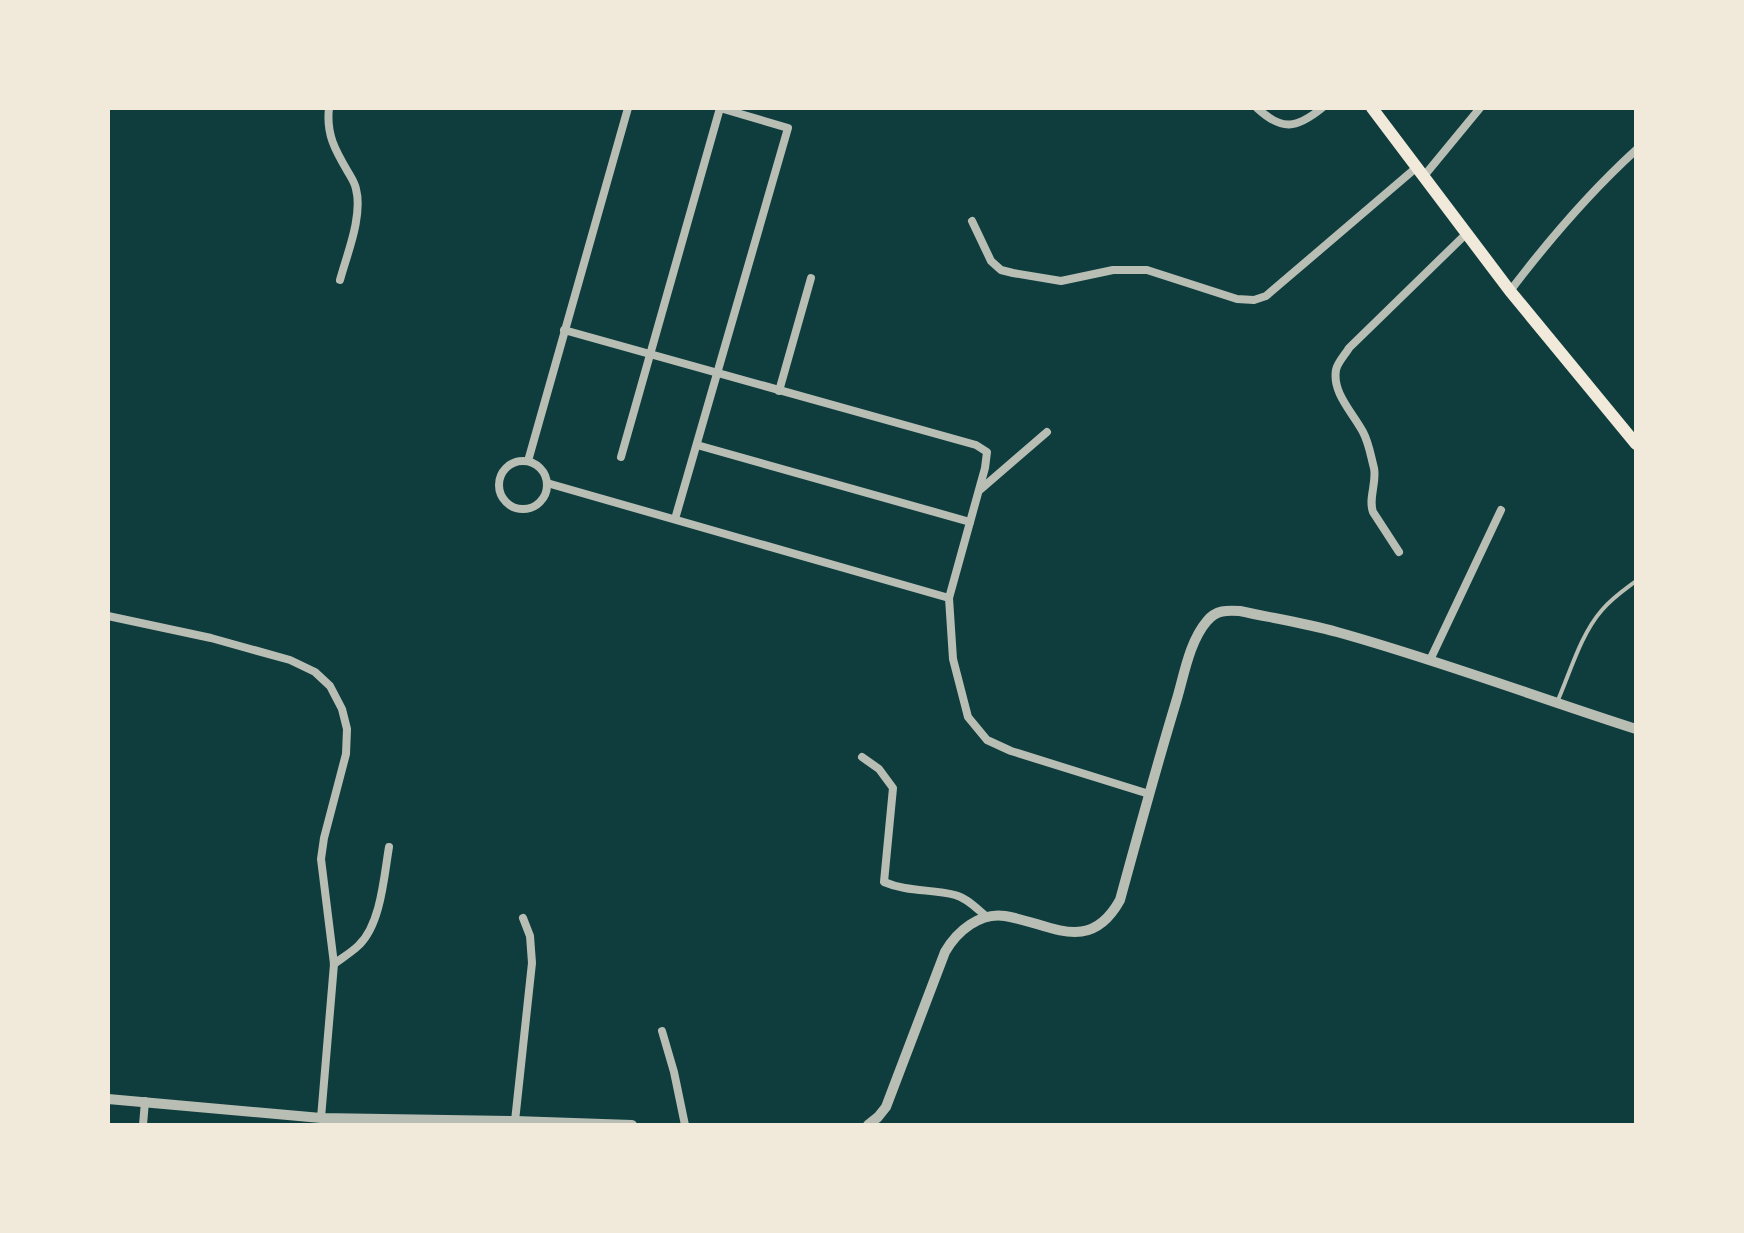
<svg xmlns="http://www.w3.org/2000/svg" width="1744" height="1233" viewBox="0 0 1744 1233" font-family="'Alegreya Sans',sans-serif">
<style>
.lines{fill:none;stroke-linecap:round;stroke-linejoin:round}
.service{stroke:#b8beb3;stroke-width:4}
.minor{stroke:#b8beb3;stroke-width:8}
.tertiary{stroke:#b8beb3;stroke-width:10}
.primary{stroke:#f1e9da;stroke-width:12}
</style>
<rect width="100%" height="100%" fill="#0f3d3e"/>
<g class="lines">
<path class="service" d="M1558 700C1571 670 1581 634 1602 610 1612 598 1624 590 1636 581"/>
<g class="minor">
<path d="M329 108C326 134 335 150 348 172 351 177 355 183 356 189 363 216 347 254 340 280"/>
<path d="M1257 108C1282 131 1296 129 1322 108"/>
<polyline points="1424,176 1480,108"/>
<polyline points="972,221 991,261 1001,270 1013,273 1061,281 1113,270 1147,270 1237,299 1254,300 1266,296 1417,167"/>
<path d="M1510 291C1548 241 1590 192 1636 150"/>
<polyline points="564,330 976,445 987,452 985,468 949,598 953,659 968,717 987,740 1011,751 1149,794"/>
<polyline points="779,391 811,278"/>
<polyline points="697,445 970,522"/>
<polyline points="621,457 720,108"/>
<circle cx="523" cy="485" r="24"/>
<polyline points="528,461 628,108"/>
<polyline points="547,483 949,598"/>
<polyline points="981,489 1047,432"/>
<polyline points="675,519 788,128 720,108"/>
<path d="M1399 552 1373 512C1368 498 1377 483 1374 468 1371 457 1369 443 1363 432 1353 413 1332 393 1336 370 1337 363 1345 355 1349 348L1467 233"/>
<polyline points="108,616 211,638 290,660 315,672 330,686 342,709 347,729 346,754 324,838 321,859 334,964 321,1118"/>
<polyline points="1430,660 1501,510"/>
<path d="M862 757 879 769 893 788 884 882C907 892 932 889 955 895 967 898 977 909 987 917"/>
<path d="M334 964C342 958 352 952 359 945 381 924 384 876 389 847"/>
<polyline points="662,1031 674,1072 685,1125"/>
<polyline points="515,1121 532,963 530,936 523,918"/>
<polyline points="143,1125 145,1101"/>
</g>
<g class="tertiary">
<polyline points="108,1099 321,1118 515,1121 632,1125"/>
<path d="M868 1125 878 1117 886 1107 945 952C957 931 980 912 1005 916 1050 923 1089 956 1120 900 1138 834 1156 768 1176 702 1184 676 1189 642 1207 621 1216 610 1227 610 1240 611 1272 618 1305 623 1337 632 1438 660 1536 697 1636 729"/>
</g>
<polyline class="primary" points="1372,108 1510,291 1636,444"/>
</g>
<rect width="1744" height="1233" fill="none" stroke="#f1e9da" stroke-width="220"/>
</svg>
